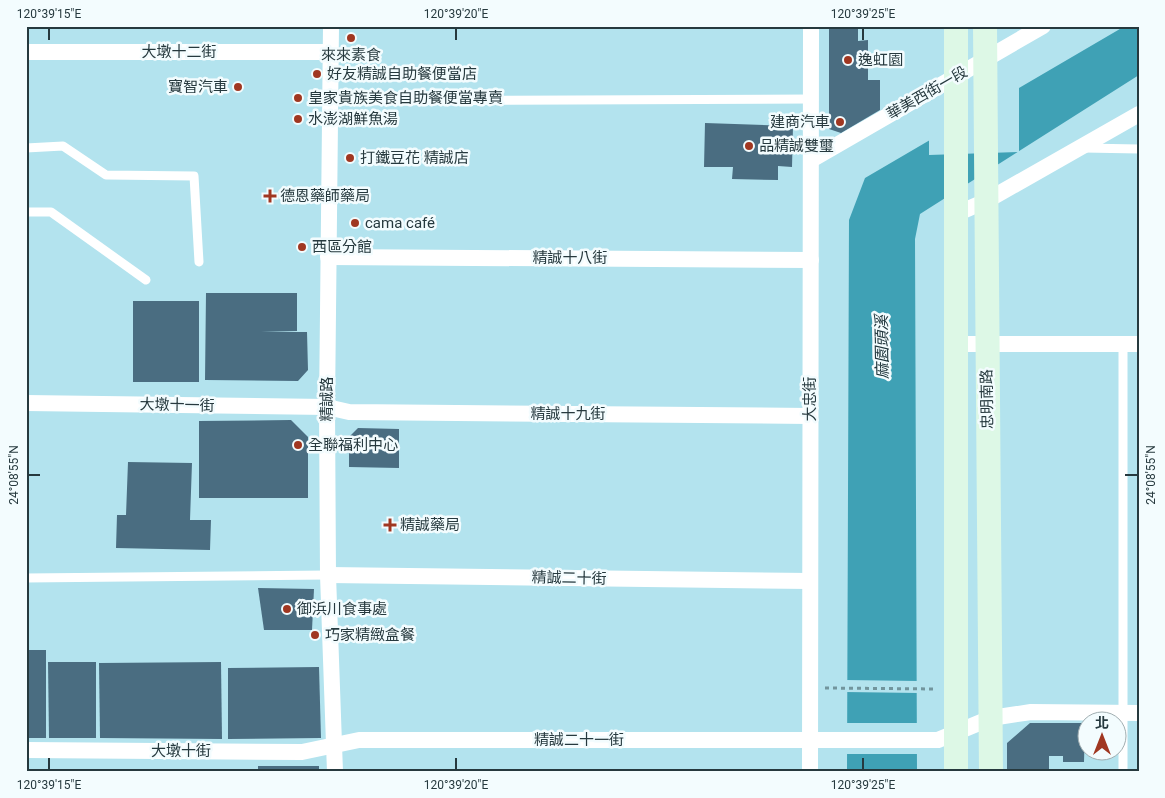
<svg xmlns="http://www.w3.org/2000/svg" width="1165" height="798" viewBox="0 0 1165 798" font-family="Roboto,'Noto Sans TC',sans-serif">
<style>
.water{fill:#3fa1b5}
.pier{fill:#b3e3ee}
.building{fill:#4a6d81}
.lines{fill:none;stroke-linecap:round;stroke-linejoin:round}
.path{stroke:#72959d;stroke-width:3;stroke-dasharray:4 4;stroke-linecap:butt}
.service{stroke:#fff;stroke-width:9}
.minor{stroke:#fff;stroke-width:16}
.secondary{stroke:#ddf8e6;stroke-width:24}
.ticks{fill:none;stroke:#26393e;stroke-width:2}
.poi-dot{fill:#a03721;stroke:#f3fcfe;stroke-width:2}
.labels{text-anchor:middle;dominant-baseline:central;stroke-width:5;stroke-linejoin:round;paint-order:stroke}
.street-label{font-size:15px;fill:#26393e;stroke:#f3fcfe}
.poi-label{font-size:15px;fill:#26393e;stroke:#f3fcfe;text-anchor:start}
.water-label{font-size:16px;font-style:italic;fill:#20363c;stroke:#f3fcfe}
.neatline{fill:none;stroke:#26393e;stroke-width:2}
.ticks-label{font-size:12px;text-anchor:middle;fill:#26393e}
</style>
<rect width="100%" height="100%" fill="#b3e3ee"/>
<polygon class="water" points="1125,26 1139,26 1139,75 920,214 915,239 917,772 847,772 849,220 865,178"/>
<g class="pier">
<polygon points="1019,85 1019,152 929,155 929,137"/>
<polygon points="845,680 919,681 919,693 845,692"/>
<rect x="844" y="723" width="75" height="31"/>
</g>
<g class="building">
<polygon points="829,26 858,26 858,41 868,40 868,80 880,80 880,110 841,133 829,129"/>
<polygon points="705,123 793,126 792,167 778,166 778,180 732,179 733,167 704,167"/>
<polygon points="206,293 297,293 297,331 261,332 307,332 308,370 298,381 205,380"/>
<rect x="133" y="301" width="66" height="81"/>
<polygon points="291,420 308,437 308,498 199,498 199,421"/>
<polygon points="358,428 399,429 399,468 349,467 349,437"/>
<polygon points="128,462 192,463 190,520 211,520 210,550 116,548 117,515 126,515"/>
<polygon points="258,588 314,589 312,630 264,630"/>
<rect x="26" y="650" width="20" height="88"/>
<polygon points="48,662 96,662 96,738 49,738"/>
<polygon points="221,662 222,739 100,738 99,663"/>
<polygon points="319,667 321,738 228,739 228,668"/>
<polygon points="1030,723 1085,723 1084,762 1063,762 1063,756 1049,756 1049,769 1059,769 1059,772 1007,772 1007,743"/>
<rect x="258" y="766" width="61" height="6"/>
</g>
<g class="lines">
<polyline class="path" points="825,688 937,689"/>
<g class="service">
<polyline points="330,101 811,99"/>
<polyline points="26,148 63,146 106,175 194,176 199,262"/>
<polyline points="1084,148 1139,149"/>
<polyline points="26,212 51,212 146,280"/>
<polyline points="26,578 328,575"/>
<polyline points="1123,772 1123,344"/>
</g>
<g class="minor">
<polyline points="331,26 327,407 328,575 335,772"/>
<polyline points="26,52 331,52"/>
<polyline points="811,160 1043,26"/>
<polyline points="956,214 986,201 1139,114"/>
<polyline points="328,257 811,260"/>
<polyline points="955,344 1139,344"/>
<polyline points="26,403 327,407 349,412 810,416"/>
<polyline points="328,575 810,581"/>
<polyline points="26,750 302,752 359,740 938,740 991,718 1031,712 1139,713"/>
<polyline points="810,772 811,26"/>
</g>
<g class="secondary">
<polyline points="985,26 991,772"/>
<polyline points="956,772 956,26"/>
</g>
</g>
<path class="ticks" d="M49 28V40M456 28V40M863 28V40M28 475H40M1125 475H1138M49 758V770M456 758V770M863 758V770"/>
<g class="poi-dot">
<circle cx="351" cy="38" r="5"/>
<circle cx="848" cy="60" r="5"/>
<circle cx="317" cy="74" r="5"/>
<circle cx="238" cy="87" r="5"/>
<circle cx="298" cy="98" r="5"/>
<circle cx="298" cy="119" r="5"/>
<circle cx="840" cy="122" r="5"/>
<circle cx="749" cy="146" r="5"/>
<circle cx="350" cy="158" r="5"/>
<path d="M267.5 188.5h5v5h5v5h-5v5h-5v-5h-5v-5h5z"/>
<circle cx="355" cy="223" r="5"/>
<circle cx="302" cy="247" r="5"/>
<circle cx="298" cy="445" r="5"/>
<path d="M387.5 517.5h5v5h5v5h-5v5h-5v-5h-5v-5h5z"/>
<circle cx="287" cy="609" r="5"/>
<circle cx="315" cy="635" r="5"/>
</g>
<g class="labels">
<g class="street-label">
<text x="179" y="52">大墩十二街</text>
<text transform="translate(927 93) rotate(-30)">華美西街一段</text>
<text x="570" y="258">精誠十八街</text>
<text transform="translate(327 399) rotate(-90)">精誠路</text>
<text transform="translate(810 399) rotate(-90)">大忠街</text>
<text transform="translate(987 399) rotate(-91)">忠明南路</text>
<text transform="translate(177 405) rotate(1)">大墩十一街</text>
<text x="568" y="414">精誠十九街</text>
<text transform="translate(569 578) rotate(1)">精誠二十街</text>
<text x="579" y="740">精誠二十一街</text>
<text x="181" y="751">大墩十街</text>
</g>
<g class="poi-label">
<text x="351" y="55" text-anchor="middle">來來素食</text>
<text x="858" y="60">逸虹園</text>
<text x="327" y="74">好友精誠自助餐便當店</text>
<text x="228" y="87" text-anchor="end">寶智汽車</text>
<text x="308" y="98">皇家貴族美食自助餐便當專賣</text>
<text x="308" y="119">水澎湖鮮魚湯</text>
<text x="830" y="122" text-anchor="end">建商汽車</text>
<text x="759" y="146">品精誠雙璽</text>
<text x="360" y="158">打鐵豆花 精誠店</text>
<text x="280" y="196">德恩藥師藥局</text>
<text x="365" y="223">cama café</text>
<text x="312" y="247">西區分館</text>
<text x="308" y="445">全聯福利中心</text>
<text x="400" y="525">精誠藥局</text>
<text x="297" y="609">御浜川食事處</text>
<text x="325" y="635">巧家精緻盒餐</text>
</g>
<g class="water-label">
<text transform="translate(882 347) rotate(-91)">麻園頭溪</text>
</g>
</g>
<rect width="1165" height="798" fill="none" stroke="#f3fcfe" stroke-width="55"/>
<g transform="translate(1102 736)"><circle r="24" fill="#f3fcfe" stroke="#a1aeb1"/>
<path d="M0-4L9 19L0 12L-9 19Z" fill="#a03721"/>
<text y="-8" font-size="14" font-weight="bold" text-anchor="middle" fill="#26393e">北</text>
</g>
<rect x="28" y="28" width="1110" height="742" class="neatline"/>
<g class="ticks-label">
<text x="49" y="18">120°39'15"E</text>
<text x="456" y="18">120°39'20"E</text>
<text x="863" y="18">120°39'25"E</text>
<text transform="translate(14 475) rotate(-90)" y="4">24°08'55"N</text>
<text transform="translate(1151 475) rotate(-90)" y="4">24°08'55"N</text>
<text x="49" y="789">120°39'15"E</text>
<text x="456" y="789">120°39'20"E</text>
<text x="863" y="789">120°39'25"E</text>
</g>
</svg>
